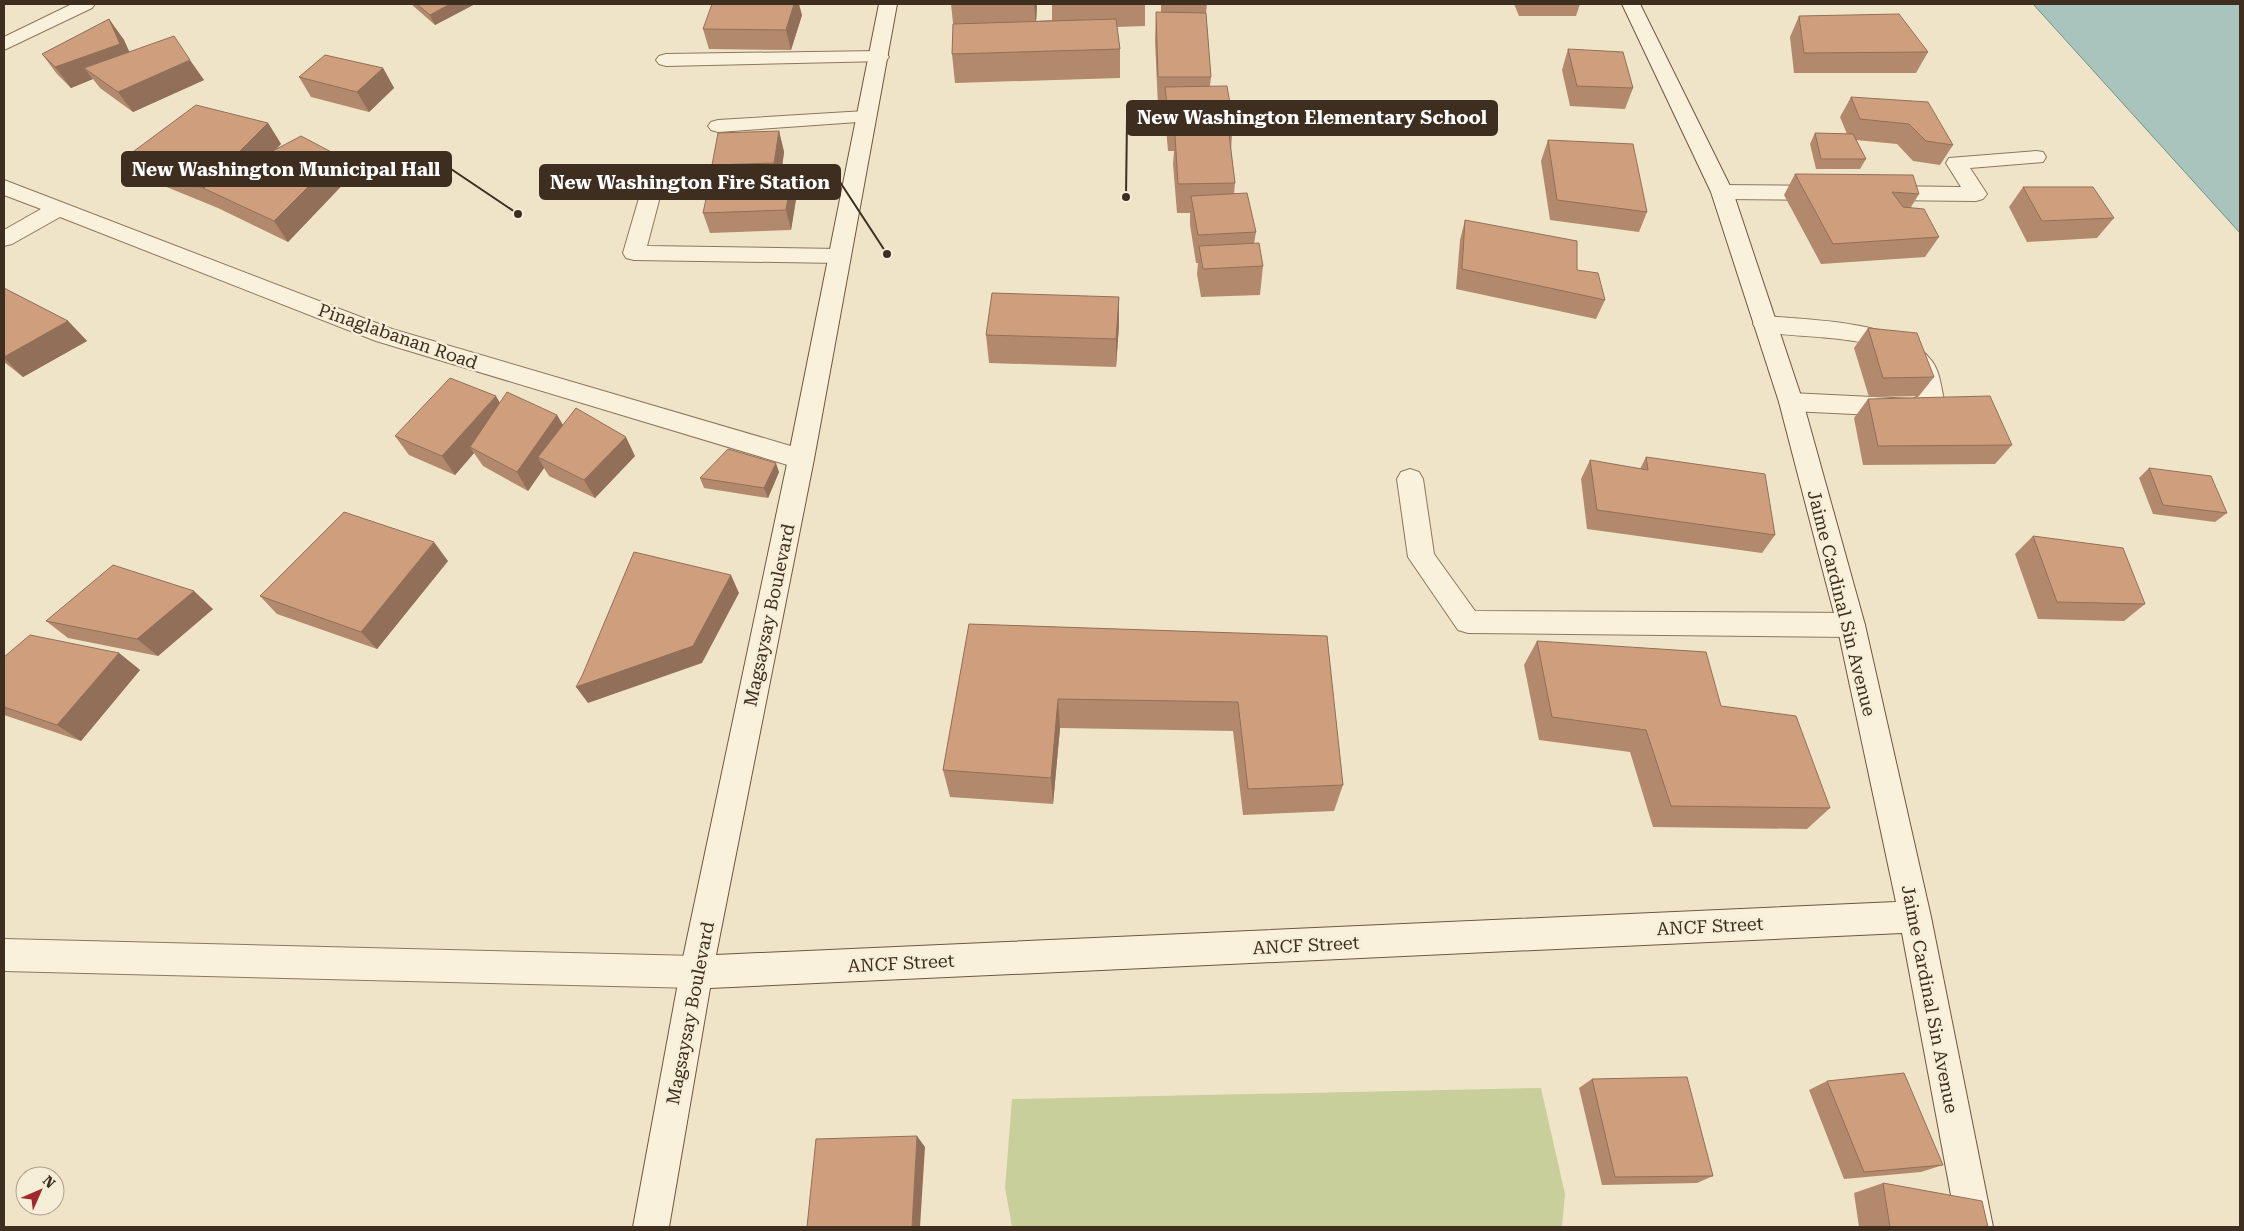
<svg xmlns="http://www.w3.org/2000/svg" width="2244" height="1231" viewBox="0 0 2244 1231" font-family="'Roboto Serif',serif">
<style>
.green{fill:#c9cf9b}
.water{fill:#a9c4bc;stroke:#6f938a}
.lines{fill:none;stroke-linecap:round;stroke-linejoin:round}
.lane-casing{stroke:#8d765c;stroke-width:2}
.street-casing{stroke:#8d765c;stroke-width:2}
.secondary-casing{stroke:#6f573f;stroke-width:2}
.lane{fill:#faf1dc;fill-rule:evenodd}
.street{fill:#faf1dc;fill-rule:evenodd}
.secondary{fill:#faf1dc;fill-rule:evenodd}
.wall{fill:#b2896c}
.shaded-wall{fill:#916f58}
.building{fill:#cf9f7d;stroke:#916f58}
.labels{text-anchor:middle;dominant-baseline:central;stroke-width:5;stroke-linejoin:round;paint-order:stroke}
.street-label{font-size:18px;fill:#3d2e20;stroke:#f7eed8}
.leader{fill:none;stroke:#3d2e20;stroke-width:2}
.callout-dot{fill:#3d2e20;stroke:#f7eed8;stroke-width:2}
.callout{fill:#3d2e20;stroke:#3d2e20;stroke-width:2}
.callout-label{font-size:19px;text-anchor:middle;font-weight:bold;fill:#fff}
</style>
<rect width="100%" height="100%" fill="#f0e4c8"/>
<polygon class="green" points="1541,1088 1565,1194 1562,1227 1012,1227 1005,1188 1012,1099"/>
<polygon class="water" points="2033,4 2240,4 2240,233"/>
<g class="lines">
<g class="lane-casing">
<g id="lane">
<polygon points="879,51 886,53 889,57 886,61 666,66 659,64 656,60 659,56 666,54"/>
<polygon points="865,111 872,113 875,117 872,121 718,132 711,130 708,126 711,122 718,120"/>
<polygon points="656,167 663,169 666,174 647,246 840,249 848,251 851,256 848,261 840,263 634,260 626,258 623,253 646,174 649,169"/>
<path d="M1765 316C1811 320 1902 321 1931 360 1940 371 1941 387 1944 400L1941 406 1916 417 1791 411 1782 408 1779 402 1782 396 1791 393 1913 399 1919 396C1917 388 1917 377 1913 370 1887 330 1798 341 1757 330L1753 324 1757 318Z"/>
<polygon points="1410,469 1419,472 1423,479 1434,554 1475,611 1851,613 1861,617 1865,625 1861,633 1851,637 1468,633 1458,630 1408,557 1397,479 1401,472"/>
</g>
</g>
<g class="street-casing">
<g id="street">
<polygon points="72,4 95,4 92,8 4,50 4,37"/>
<polygon points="2036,151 2043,152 2046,157 2043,162 1970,168 1987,194 1983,199 1976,201 1881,200 1874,198 1870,193 1874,188 1881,186 1961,187 1946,163 1949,158"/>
<polygon points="4,180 392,329 801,449 810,452 814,459 810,466 801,469 376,341 60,217 12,244 4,246 4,230 41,209 4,195"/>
<polygon points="1722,185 1823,186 1830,188 1834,193 1830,198 1823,200 1722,199 1715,197 1711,192 1715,187"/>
<polygon points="4,939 696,956 708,960 712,972 708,984 696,988 4,971"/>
</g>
</g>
<g class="secondary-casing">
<polygon id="secondary" points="879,4 897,4 814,459 716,955 1896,902 1837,625 1779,402 1711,192 1622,4 1640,4 1733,192 1803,402 1865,625 1931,917 1993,1227 1957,1227 1902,933 710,988 669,1227 633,1227 680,972 788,459"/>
</g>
<use href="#lane" class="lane"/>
<use href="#street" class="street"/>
<use href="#secondary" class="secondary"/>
</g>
<g class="wall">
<polygon points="411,4 475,4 435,25"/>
<polygon points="951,4 1037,4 1036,21 1052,20 1052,4 1145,4 1145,26 1117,27 1120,49 1120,78 955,83 952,54 953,23"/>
<polygon points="1161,4 1207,4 1206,13 1211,77 1210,86 1233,121 1231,150 1235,183 1234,194 1256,232 1254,244 1263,266 1260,295 1201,297 1197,274 1198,263 1196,263 1190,225 1190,213 1177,213 1173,164 1174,151 1168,151 1165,116 1165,106 1158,106 1155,41 1156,12 1161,13"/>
<polygon points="1514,4 1580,4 1576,16 1519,16"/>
<polygon points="802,15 791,50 709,49 703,29"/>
<polygon points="1799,16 1928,52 1916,73 1794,73 1790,37"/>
<polygon points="109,19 124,40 129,52 204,80 133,112 100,88 93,79 71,88 57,74 42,54"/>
<polygon points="1568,49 1633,88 1625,109 1570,106 1562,70"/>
<polygon points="383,68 394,88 369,112 311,97 299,77"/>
<polygon points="1851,97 1953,145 1940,165 1913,161 1897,144 1856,140 1866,159 1860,169 1816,169 1810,144 1815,133 1847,134 1840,117"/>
<polygon points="268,123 281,144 274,151 351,176 288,242 218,208 142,177 126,157"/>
<polygon points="779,131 784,152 781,173 792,173 797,193 791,230 710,233 703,213 715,176 712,165"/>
<polygon points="1548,140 1647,212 1639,232 1550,220 1541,161"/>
<polygon points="1795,174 1919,194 1911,207 1939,237 1925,257 1821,264 1784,195"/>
<polygon points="2023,187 2114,218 2097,238 2027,242 2009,207"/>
<polygon points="1465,220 1605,300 1596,319 1456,289 1460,240"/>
<polygon points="4,288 68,321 87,341 23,377 4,362"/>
<polygon points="1119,297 1119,325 1116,367 989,363 986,335"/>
<polygon points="1868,328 1934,377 1919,396 1869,397 1854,348"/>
<polygon points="1868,399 2012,445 1995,464 1863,465 1854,418"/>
<polygon points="500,403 557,415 563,425 635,456 595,498 549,476 544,468 528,491 483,466 474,453 455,475 409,455 395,436"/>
<polygon points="1646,457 1775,535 1762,553 1587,529 1581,479 1590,460 1640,469"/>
<polygon points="2149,468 2227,513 2215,522 2153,514 2139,478"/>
<polygon points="779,472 768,498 704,488 700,478"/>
<polygon points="2033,536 2145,604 2124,621 2038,619 2015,554"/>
<polygon points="448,561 377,649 277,614 260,596"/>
<polygon points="213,609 158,656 68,638 46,621"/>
<polygon points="969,624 1327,636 1343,785 1334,811 1243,815 1233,731 1060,728 1053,804 950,797 943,770"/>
<polygon points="1537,641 1721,706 1830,808 1807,829 1653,827 1630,752 1539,740 1524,665"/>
<polygon points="119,653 140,670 81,741 4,715 4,657"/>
<polygon points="1592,1079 1713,1176 1697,1183 1602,1185 1579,1088"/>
<polygon points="1827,1081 1943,1165 1921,1172 1844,1179 1809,1090"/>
<polygon points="1883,1183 1988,1227 1859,1227 1854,1193"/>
</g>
<g class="shaded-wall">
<polygon points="450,4 475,4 435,25 430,15"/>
<polygon points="794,4 799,4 802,15 791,50 786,30"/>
<polygon points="1034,4 1037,4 1036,26"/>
<polygon points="109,19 124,40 135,64 84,68 93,79 71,88 55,67"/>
<polygon points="190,60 204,80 133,112 118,92"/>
<polygon points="383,68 394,88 369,112 357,92"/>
<polygon points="268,123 281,144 227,199 203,188"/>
<polygon points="779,131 784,152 780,183 774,163"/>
<polygon points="339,156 351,176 288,242 274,221"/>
<polygon points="792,173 797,193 791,230 786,210"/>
<polygon points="1119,297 1119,325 1116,367 1116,339"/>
<polygon points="68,321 87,341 23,377 4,358 4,357"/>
<polygon points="496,396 507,415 470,447 474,453 455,475 442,456"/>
<polygon points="557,415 568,434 538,457 544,468 528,491 517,472"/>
<polygon points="626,437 635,456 595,498 584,480"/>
<polygon points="776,463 779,472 768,498 764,488"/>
<polygon points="434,542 448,561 377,649 361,632"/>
<polygon points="731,575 739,593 702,663 588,703 576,687"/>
<polygon points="194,591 213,609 158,656 137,639"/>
<polygon points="119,653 140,670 81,741 57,725"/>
<polygon points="1058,699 1060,728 1053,804 1051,778"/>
<polygon points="917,1136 925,1147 920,1227 912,1227"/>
</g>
<g class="building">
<polygon points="417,4 450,4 430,15"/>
<polygon points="712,4 794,4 786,30 703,29"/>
<polygon points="1156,12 1206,13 1211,77 1158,77"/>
<polygon points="1899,14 1928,52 1804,53 1799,16"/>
<polygon points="109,19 120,44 55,67 42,54"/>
<polygon points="1116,19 1120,49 952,54 953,24"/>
<polygon points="174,36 190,60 118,92 84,68"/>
<polygon points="1568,49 1623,52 1633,88 1577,86"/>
<polygon points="325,55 383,68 357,92 299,77"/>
<polygon points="1227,86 1233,121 1169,122 1165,87"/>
<polygon points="1851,97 1928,102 1953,145 1926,141 1909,124 1860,119"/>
<polygon points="196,105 268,123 203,188 126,157"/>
<polygon points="779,131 774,163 712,165 718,133"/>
<polygon points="1815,133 1853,134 1866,159 1821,159"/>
<polygon points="1229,134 1235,183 1178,184 1175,135"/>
<polygon points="301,136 339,156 274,221 203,188"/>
<polygon points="1548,140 1633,144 1647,212 1557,200"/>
<polygon points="792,173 786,210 703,213 711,176"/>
<polygon points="1795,174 1913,175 1919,194 1892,192 1903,207 1924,209 1939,237 1833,244"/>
<polygon points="2023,187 2093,187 2114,218 2042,221"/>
<polygon points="1247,193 1256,232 1198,235 1191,196"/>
<polygon points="1465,220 1577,241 1577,270 1598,273 1605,300 1462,269"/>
<polygon points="1259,243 1263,266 1203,269 1199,246"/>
<polygon points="4,288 68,321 4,357"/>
<polygon points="992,293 1119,297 1116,339 986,335"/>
<polygon points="1868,328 1917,333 1934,377 1883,378"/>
<polygon points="450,378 496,396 442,456 395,436"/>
<polygon points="507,392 557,415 517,472 470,447"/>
<polygon points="1990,396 2012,445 1878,446 1868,399"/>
<polygon points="576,408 626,437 584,480 538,457"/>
<polygon points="728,449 776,463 764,488 700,478"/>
<polygon points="1646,457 1765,474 1775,535 1597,510 1590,460 1648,470"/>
<polygon points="2149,468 2211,476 2227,513 2163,505"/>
<polygon points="344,512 434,542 361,632 260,596"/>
<polygon points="2033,536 2123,548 2145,604 2057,602"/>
<polygon points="634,552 731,575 693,646 576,687 582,676"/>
<polygon points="113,565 194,591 137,639 46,621"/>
<polygon points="969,624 1327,636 1343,785 1248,789 1238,702 1058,699 1051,778 943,770"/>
<polygon points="30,635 119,653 57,725 4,707 4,657"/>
<polygon points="1537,641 1706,652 1721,706 1796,716 1830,808 1671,806 1646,730 1552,717"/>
<polygon points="1904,1073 1943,1165 1864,1172 1827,1081"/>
<polygon points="1687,1077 1713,1176 1615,1177 1592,1079"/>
<polygon points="917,1136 912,1227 807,1227 816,1139"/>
<polygon points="1883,1183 1982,1201 1988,1227 1890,1227"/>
</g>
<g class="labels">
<g class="street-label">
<text transform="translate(398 336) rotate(19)">Pinaglabanan Road</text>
<text transform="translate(1842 603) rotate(76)">Jaime Cardinal Sin Avenue</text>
<text transform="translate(769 615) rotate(-78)">Magsaysay Boulevard</text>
<text transform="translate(1710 926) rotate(-3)">ANCF Street</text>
<text transform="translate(1306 945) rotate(-3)">ANCF Street</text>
<text transform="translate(901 963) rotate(-3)">ANCF Street</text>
<text transform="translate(1930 999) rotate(79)">Jaime Cardinal Sin Avenue</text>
<text transform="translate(690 1013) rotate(-79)">Magsaysay Boulevard</text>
</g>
</g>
<path class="leader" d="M1126 197L1127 118M518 214L451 169M887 254L840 182"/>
<g class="callout-dot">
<circle cx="1126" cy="197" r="5"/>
<circle cx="518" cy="214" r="5"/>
<circle cx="887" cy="254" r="5"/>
</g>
<g class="callout">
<rect x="1127" y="101" width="370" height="34" rx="5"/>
<rect x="122" y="152" width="329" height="34" rx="5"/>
<rect x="540" y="165" width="300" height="34" rx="5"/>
</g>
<g class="callout-label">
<text x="1312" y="124">New Washington Elementary School</text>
<text x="286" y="176">New Washington Municipal Hall</text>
<text x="690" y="189">New Washington Fire Station</text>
</g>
<rect width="2244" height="1231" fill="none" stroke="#3d2e20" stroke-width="10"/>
<g transform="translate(40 1191) rotate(45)"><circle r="24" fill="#f7eed8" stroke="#ada18e"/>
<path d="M0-4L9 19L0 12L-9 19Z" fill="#9e2a2b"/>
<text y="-8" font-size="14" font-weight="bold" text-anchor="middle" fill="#3d2e20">N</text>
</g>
</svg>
